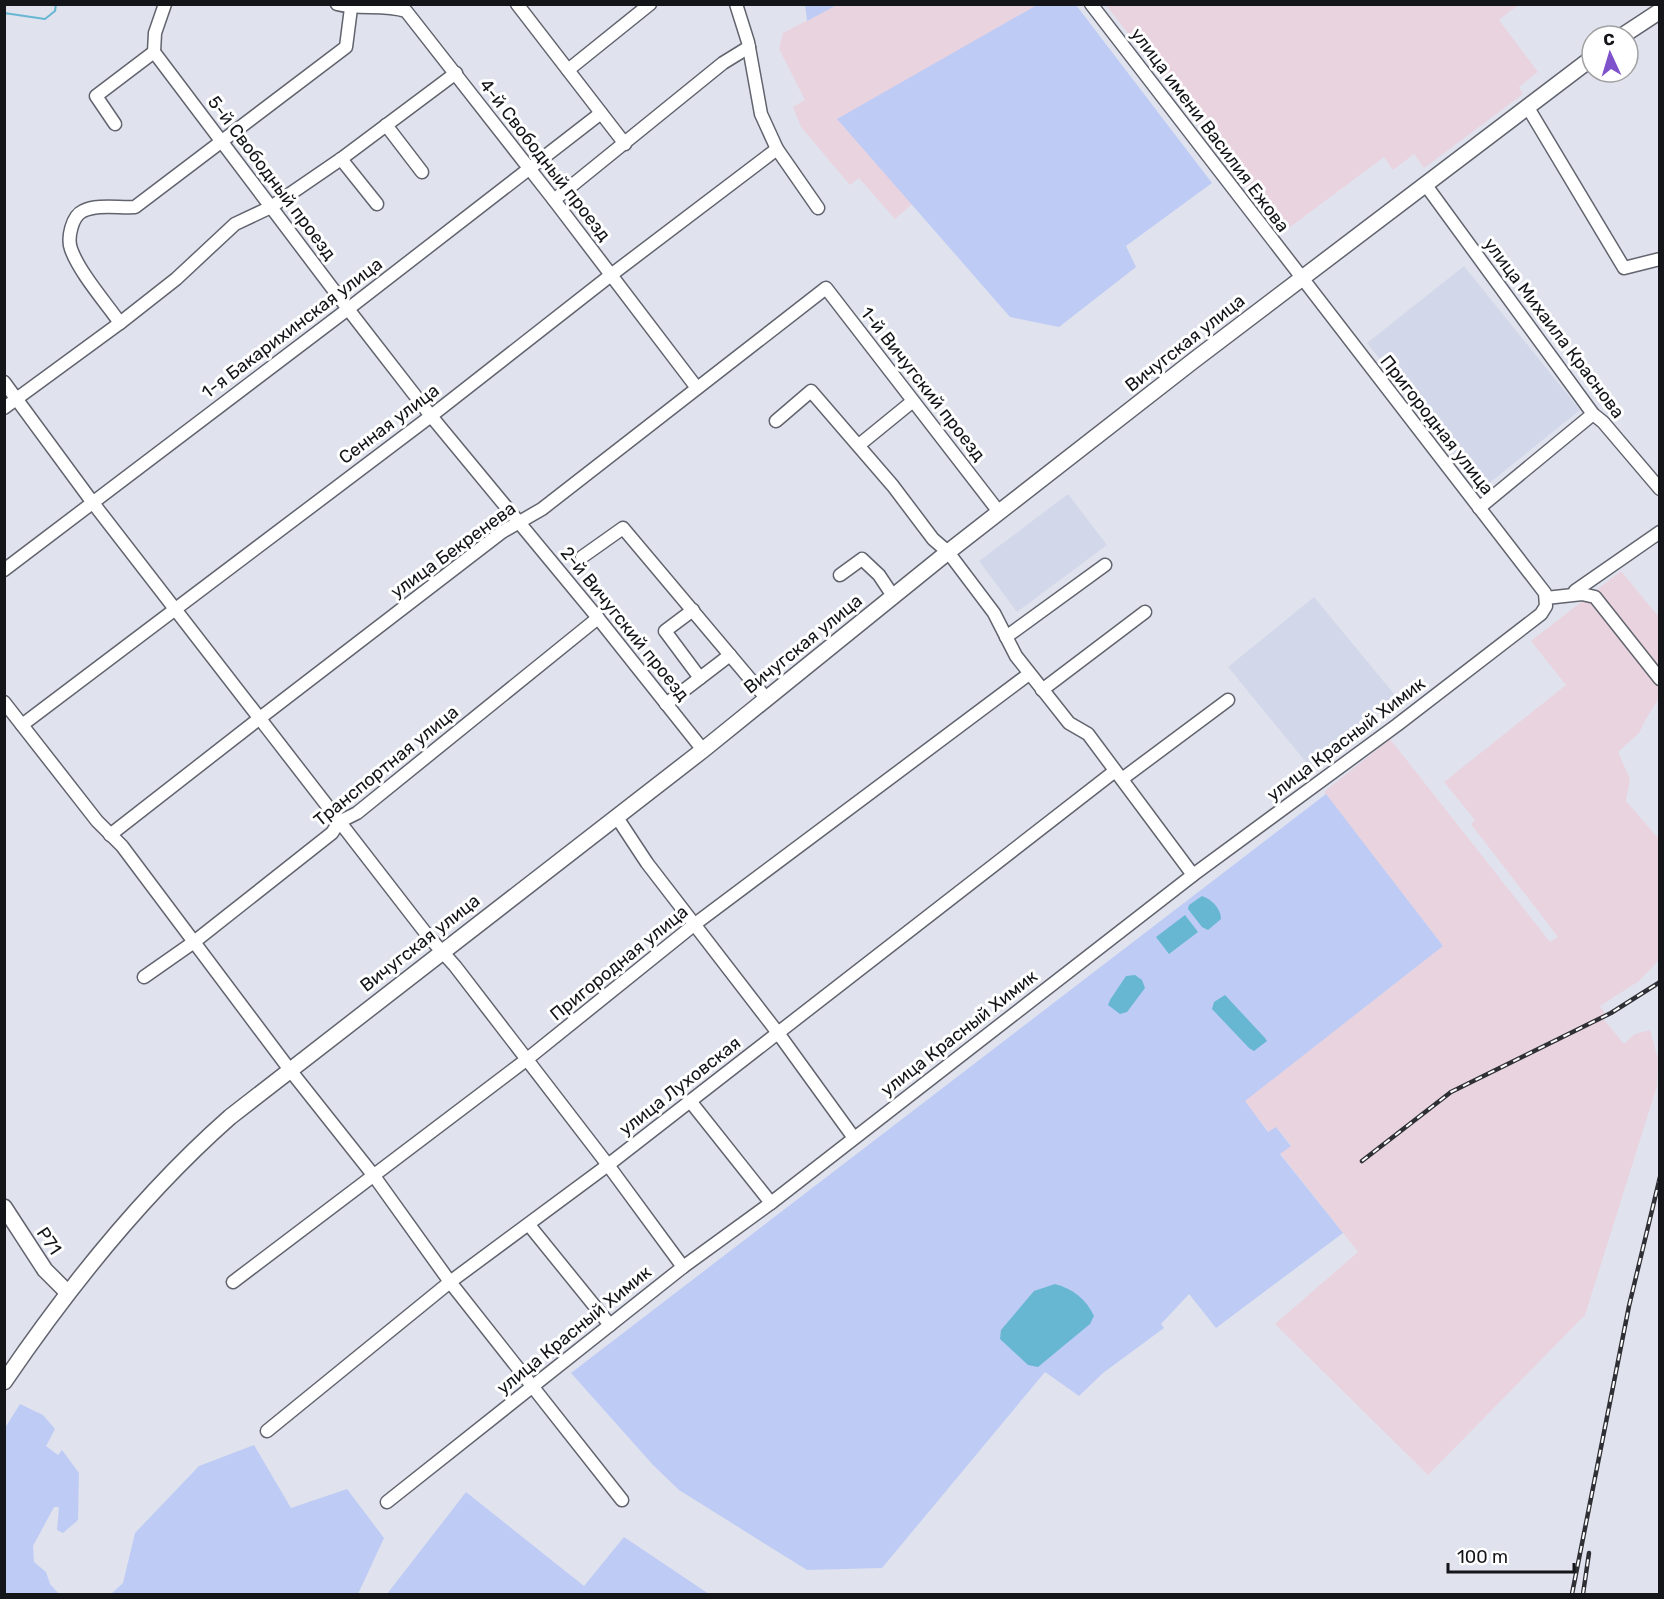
<svg xmlns="http://www.w3.org/2000/svg" width="1664" height="1599" viewBox="0 0 1664 1599" font-family="Rubik,sans-serif">
<style>
.built{fill:#d2d8ea}
.industrial{fill:#e9d3df}
.green{fill:#becbf5}
.water{fill:#67b7d3}
.lines{fill:none;stroke-linecap:round;stroke-linejoin:round}
.stream{stroke:#67b7d3;stroke-width:2}
.minor-casing{stroke:#61646e;stroke-width:15}
.major-casing{stroke:#61646e;stroke-width:18}
.minor{stroke:#fff;stroke-width:12}
.major{stroke:#fff;stroke-width:15}
.rail-casing{stroke:#2f3035;stroke-width:4.5}
.rail{stroke:#fff;stroke-width:2;stroke-dasharray:7;stroke-linecap:butt}
.labels{text-anchor:middle;dominant-baseline:central;stroke-width:6;stroke-linejoin:round;paint-order:stroke}
.street-label{font-size:18px;fill:#141519;stroke:#fff}
</style>
<rect width="100%" height="100%" fill="#e0e3ee"/>
<g class="built">
<polygon points="1464,266 1580,410 1483,488 1367,343"/>
<polygon points="1068,494 1107,545 1017,612 979,561"/>
<polygon points="1314,597 1395,695 1309,766 1228,667"/>
</g>
<g class="industrial">
<polygon points="837,5 1037,5 838,119 912,204 895,219 859,178 850,185 801,127 793,107 805,100 779,49 783,33"/>
<polygon points="1106,5 1518,5 1499,20 1538,72 1519,87 1523,94 1424,168 1414,154 1393,170 1384,157 1282,233"/>
<polygon points="1621,571 1659,617 1659,698 1646,719 1639,733 1618,752 1630,779 1626,801 1659,839 1660,959 1639,981 1600,1006 1605,1013 1601,1016 1624,1044 1635,1034 1650,1030 1658,1059 1657,1086 1585,1315 1428,1475 1275,1324 1358,1252 1280,1153 1291,1145 1276,1127 1269,1132 1244,1101 1443,946 1324,792 1390,739 1550,942 1558,937 1471,824 1475,820 1444,782 1566,685 1531,641"/>
</g>
<g class="green">
<polygon points="805,4 837,4 837,5 807,21"/>
<polygon points="1037,5 1076,5 1212,183 1126,246 1136,267 1059,327 1010,317 837,119"/>
<polygon points="1326,794 1443,946 1245,1101 1268,1132 1276,1127 1291,1146 1280,1154 1343,1233 1216,1328 1189,1294 1161,1324 1164,1328 1103,1373 1079,1396 1045,1372 882,1568 807,1570 679,1490 653,1465 571,1373"/>
<polygon points="20,1404 43,1415 55,1429 46,1446 58,1455 62,1450 79,1473 78,1520 63,1533 57,1530 59,1507 54,1507 33,1546 34,1562 46,1572 50,1584 59,1594 5,1594 5,1428"/>
<polygon points="254,1445 291,1508 347,1489 384,1538 358,1594 111,1594 123,1583 135,1533 199,1466"/>
<polygon points="466,1492 584,1586 624,1537 709,1594 387,1594"/>
</g>
<g class="water">
<path d="M1202 896C1211 899 1221 908 1221 919L1208 930 1202 927 1188 909 1189 905Z"/>
<polygon points="1185,915 1198,932 1169,954 1156,937"/>
<polygon points="1135,975 1142,980 1145,988 1127,1012 1120,1014 1108,1005 1110,1000 1126,976"/>
<polygon points="1225,995 1265,1038 1267,1041 1254,1051 1249,1048 1212,1009 1214,1002"/>
<path d="M1055 1284C1073 1289 1086 1299 1094 1316L1090 1324 1038 1367 1028 1365 1000 1339 1001 1330 1034 1291Z"/>
</g>
<g class="lines">
<polyline class="stream" points="4,13 45,19 55,11 56,4"/>
<g class="minor-casing">
<g id="minor">
<path d="M337 4C360 10 383 4 406 11L554 200 697 388"/>
<polyline points="517,4 625,144"/>
<polyline points="736,4 748,42 761,114 777,149 818,208"/>
<polyline points="154,52 348,309 431,416 598,618 703,750"/>
<polyline points="154,52 155,33 165,4"/>
<polyline points="568,70 650,4"/>
<polyline points="1527,106 1624,268 1660,259"/>
<polyline points="115,124 96,96 154,52"/>
<polyline points="386,125 422,172"/>
<polyline points="341,159 377,204"/>
<polyline points="1425,184 1593,414 1603,422 1660,489"/>
<polyline points="554,200 723,63 749,47"/>
<path d="M120 323C106 303 79 272 71 249 67 238 72 216 83 211 97 204 119 208 135 207L346 47 351 8"/>
<polyline points="4,382 93,503 428,936 455,966 608,1165 683,1267"/>
<polyline points="4,408 120,323 176,279 235,224 271,207 341,159 456,73"/>
<polyline points="776,421 811,391 893,486 933,539 948,552 994,613 1016,656 1069,723 1088,734 1193,875"/>
<polyline points="859,445 913,401"/>
<polyline points="1479,508 1593,414"/>
<polyline points="582,557 623,528 766,698"/>
<polyline points="4,570 348,309 601,113"/>
<polyline points="840,575 862,559 879,575 893,596"/>
<polyline points="1575,591 1660,532"/>
<polyline points="1546,598 1582,594 1595,597 1660,679"/>
<polyline points="693,610 665,631 700,678"/>
<polyline points="1006,637 1105,565"/>
<polyline points="1042,690 1145,612"/>
<polyline points="4,702 97,821 122,846 290,1070 374,1176 450,1282 622,1500"/>
<polyline points="666,704 730,655"/>
<polyline points="22,725 431,416 611,275 777,149"/>
<polyline points="1122,779 1228,700"/>
<polyline points="616,816 647,863 778,1033 854,1138"/>
<polyline points="110,835 260,718 502,532 542,509 826,288 999,512"/>
<polyline points="144,977 194,942 332,833 339,822 357,813 598,618"/>
<polyline points="690,1101 771,1203"/>
<polyline points="529,1225 610,1325"/>
<polyline points="233,1282 526,1060 695,924 1029,674"/>
<polyline points="267,1431 450,1282 608,1165 1115,771"/>
<polyline points="387,1502 683,1267 771,1203 1193,875 1397,725 1541,614 1546,606 1545,593 1091,4"/>
</g>
</g>
<g class="major-casing">
<g id="major">
<polyline points="1622,36 1660,11"/>
<polyline points="4,1207 45,1270 68,1293"/>
<path d="M4 1382C68 1288 145 1192 230 1117L703 750 948 552 1193 361 1592 58"/>
</g>
</g>
<use href="#minor" class="minor"/>
<use href="#major" class="major"/>
<g class="rail-casing">
<g id="rail">
<polyline points="1362,1161 1451,1092 1611,1013 1660,982"/>
<polyline points="1572,1594 1629,1306 1660,1177"/>
<polyline points="1583,1594 1589,1553"/>
</g>
</g>
<use href="#rail" class="rail"/>
</g>
<g class="labels">
<g class="street-label">
<text transform="translate(1210 130) rotate(53)">улица имени Василия Ежова</text>
<text transform="translate(545 160) rotate(52)">4-й Свободный проезд</text>
<text transform="translate(272 178) rotate(53)">5-й Свободный проезд</text>
<text transform="translate(292 328) rotate(-37)">1-я Бакарихинская улица</text>
<text transform="translate(1554 328) rotate(53)">улица Михаила Краснова</text>
<text transform="translate(1185 343) rotate(-38)">Вичугская улица</text>
<text transform="translate(923 384) rotate(52)">1-й Вичугский проезд</text>
<text transform="translate(389 424) rotate(-37)">Сенная улица</text>
<text transform="translate(1437 425) rotate(52)">Пригородная улица</text>
<text transform="translate(453 550) rotate(-36)">улица Бекренева</text>
<text transform="translate(625 624) rotate(51)">2-й Вичугский проезд</text>
<text transform="translate(803 644) rotate(-39)">Вичугская улица</text>
<text transform="translate(1346 739) rotate(-37)">улица Красный Химик</text>
<text transform="translate(386 766) rotate(-39)">Транспортная улица</text>
<text transform="translate(420 943) rotate(-38)">Вичугская улица</text>
<text transform="translate(619 963) rotate(-39)">Пригородная улица</text>
<text transform="translate(959 1033) rotate(-38)">улица Красный Химик</text>
<text transform="translate(680 1086) rotate(-38)">улица Луховская</text>
<text transform="translate(49 1241) rotate(56)">Р71</text>
<text transform="translate(574 1330) rotate(-39)">улица Красный Химик</text>
</g>
</g>
<rect width="1664" height="1599" fill="none" stroke="#141519" stroke-width="12"/>
<g transform="translate(1610 54) rotate(356)"><circle r="28" fill="#ffffff" stroke="#a1a1a3" stroke-width="1.5"/>
<path d="M0-4.5L10 22L0 15L-10 22Z" fill="#7d52cb"/>
<text y="-9" font-size="16" font-weight="bold" text-anchor="middle" fill="#141519">С</text>
</g>
<path d="M1448 1563v9h126v-9" fill="none" stroke="#141519" stroke-width="3"/>
<text x="1457" y="1563" font-size="18" fill="#141519" stroke="#ffffff" stroke-width="4.5" paint-order="stroke">100 m</text>
</svg>
